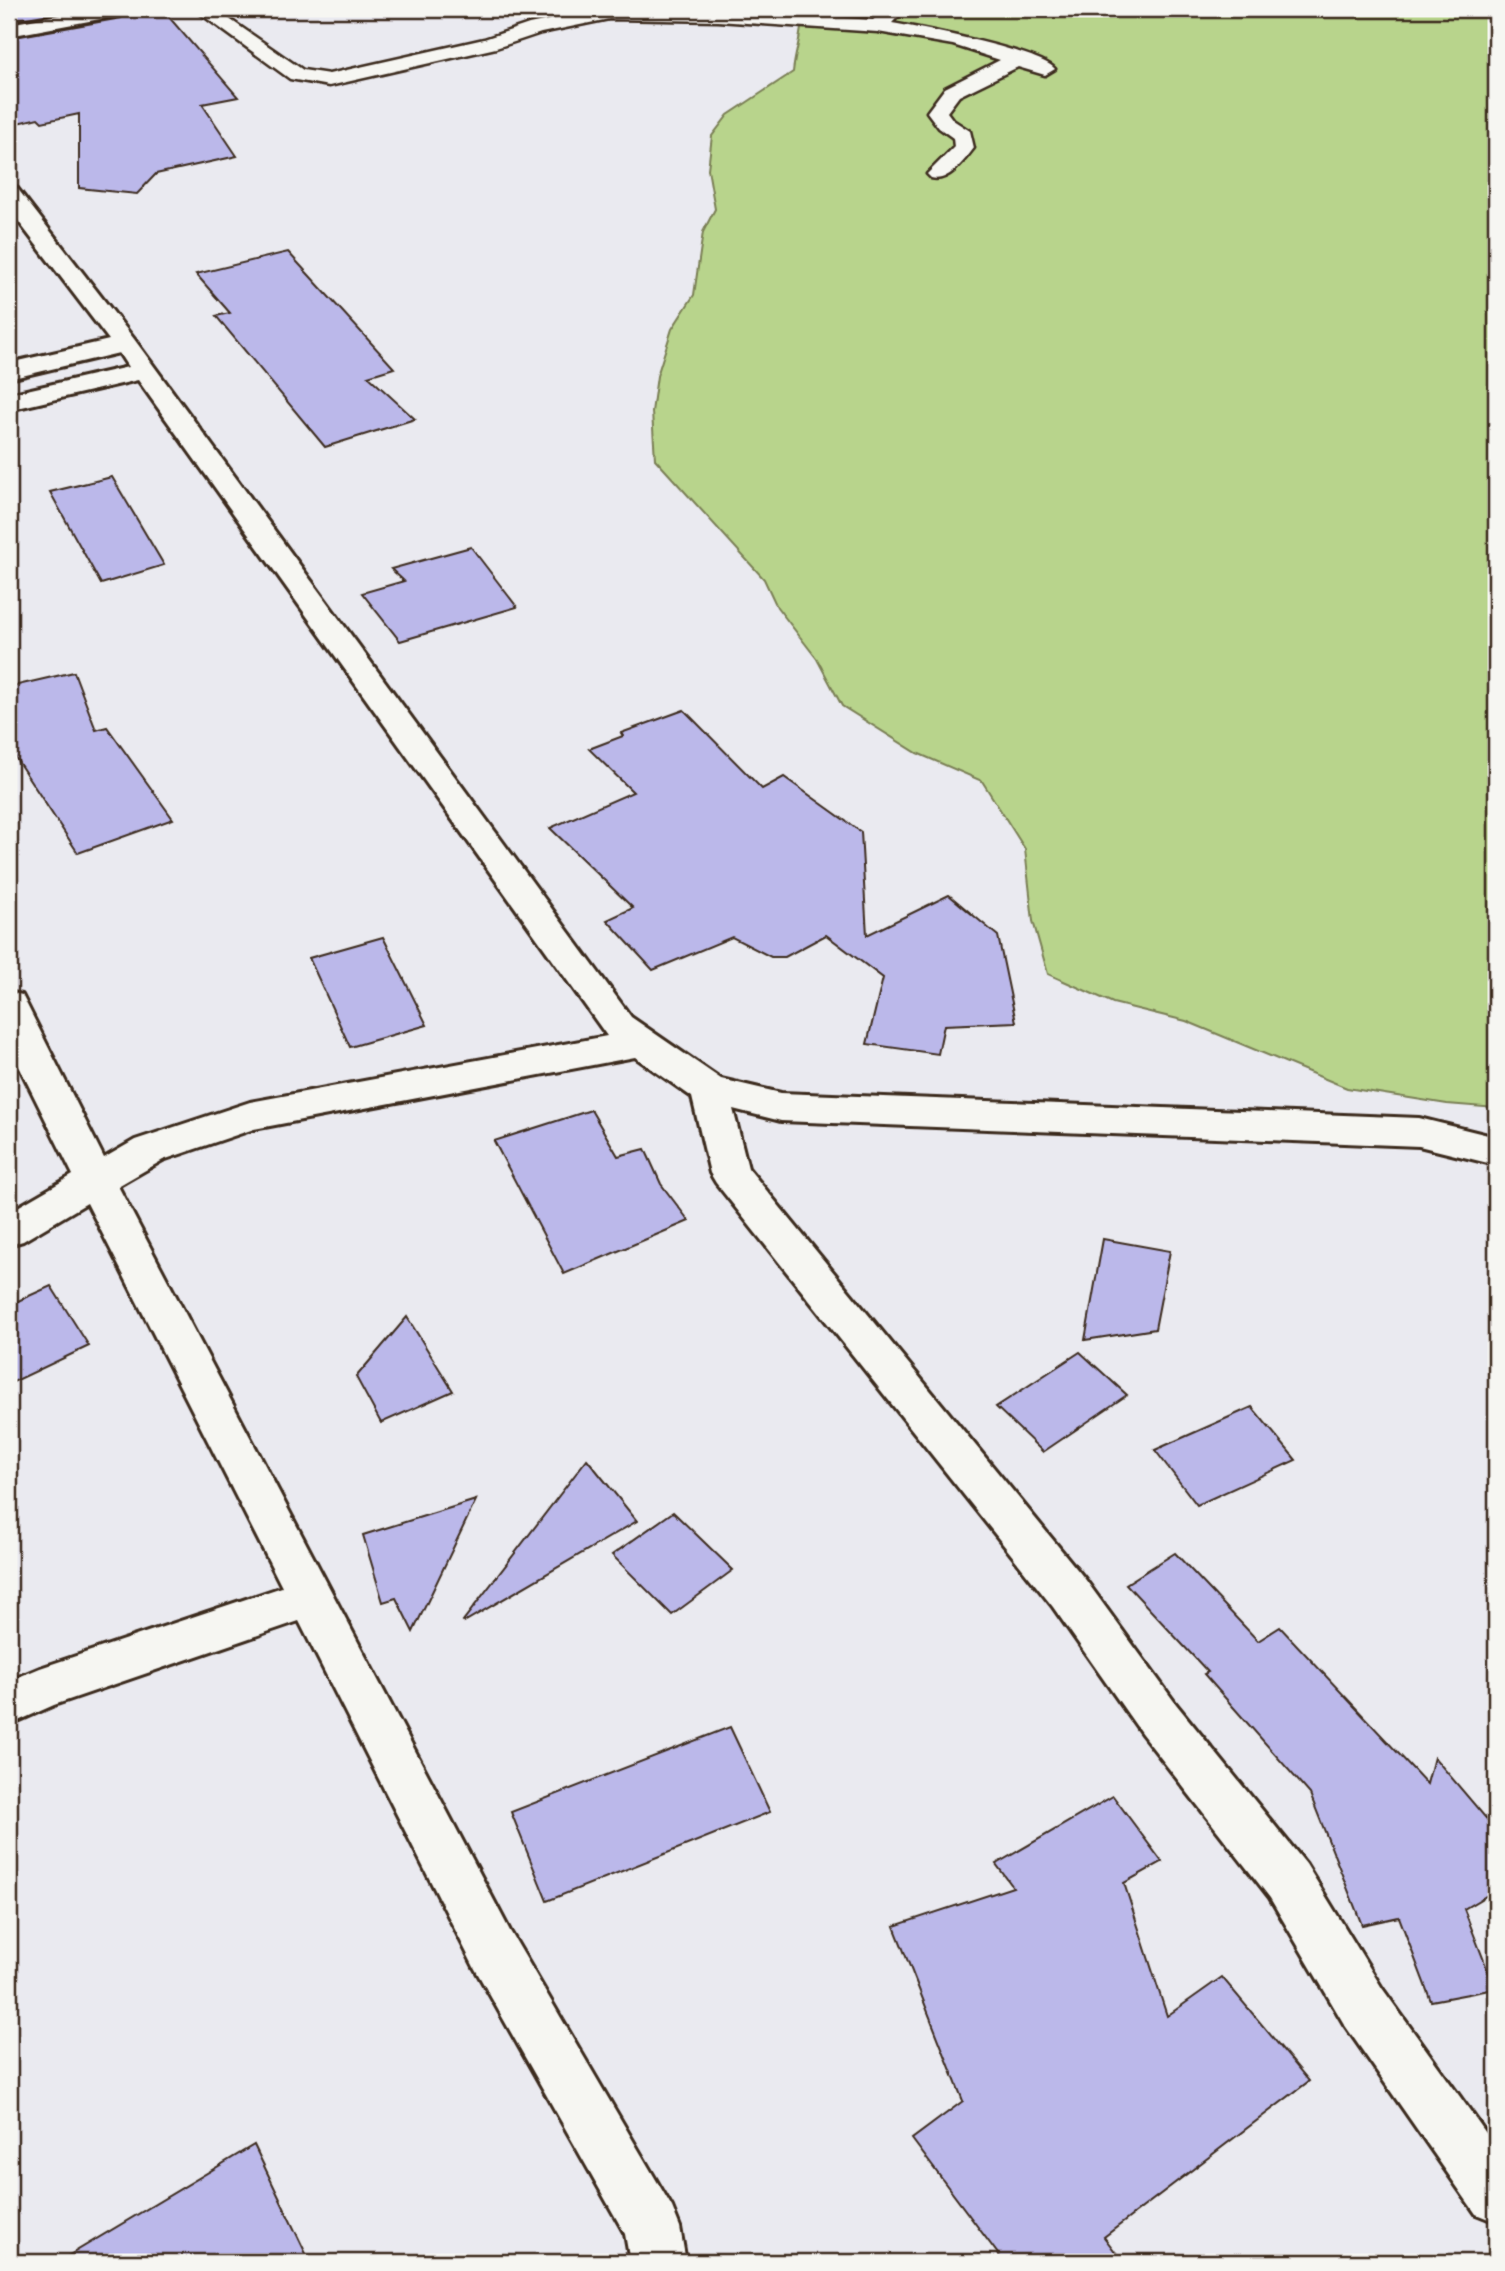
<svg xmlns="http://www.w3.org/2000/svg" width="1505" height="2271" viewBox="0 0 1505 2271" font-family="Pangolin,sans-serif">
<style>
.green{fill:#b8d48c;stroke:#7a7f55;stroke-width:2}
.building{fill:#bbb8ea;stroke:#3b2a1e;stroke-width:2}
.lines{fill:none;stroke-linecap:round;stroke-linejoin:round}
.lane-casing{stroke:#3b2a1e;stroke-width:5}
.street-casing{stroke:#3b2a1e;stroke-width:6}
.lane{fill:#f6f6f2;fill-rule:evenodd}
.street{fill:#f6f6f2;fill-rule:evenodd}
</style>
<rect width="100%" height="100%" fill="#eaeaf0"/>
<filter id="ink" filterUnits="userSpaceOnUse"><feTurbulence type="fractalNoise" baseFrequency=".0143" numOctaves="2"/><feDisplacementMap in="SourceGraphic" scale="14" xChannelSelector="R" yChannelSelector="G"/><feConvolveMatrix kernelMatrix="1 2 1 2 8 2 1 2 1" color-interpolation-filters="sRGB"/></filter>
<g filter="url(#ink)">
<path class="green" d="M802 9H1496V1108L1447 1104 1347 1088 1186 1021 1113 1003 1048 974 1033 921 1025 849 982 781 917 753 842 706 817 659 777 607 764 579 655 459 652 412 657 376 672 329 694 295 703 232 715 209 708 169 712 136 728 115 793 72C795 50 804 30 802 9Z"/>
<g class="building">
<polygon points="9,9 79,9 9,21"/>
<polygon points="132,9 162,9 238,97 202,104 237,156 156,174 137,194 79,188 79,114 42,122 38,118 9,125 9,38 121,18"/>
<polygon points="288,252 394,368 368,376 415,419 325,447 216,316 230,313 196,274"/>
<polygon points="112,477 164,565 101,584 50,492"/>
<polygon points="471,547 517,607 400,641 362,593 404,581 391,569"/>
<polygon points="74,672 96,730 107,727 173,819 78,853 9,748 9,687"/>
<polygon points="684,710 762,789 784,777 861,832 867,935 949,895 998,936 1016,1022 944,1025 938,1054 867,1044 883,978 826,935 785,957 771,957 732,937 653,970 607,920 633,908 550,828 633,792 589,749 623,736 621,733"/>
<polygon points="383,937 427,1025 350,1047 309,958"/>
<polygon points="591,1110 618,1156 645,1149 661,1184 689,1221 564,1274 494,1141"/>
<polygon points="1103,1239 1170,1251 1155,1329 1085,1340"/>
<polygon points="51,1286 89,1346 9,1384 9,1305"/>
<polygon points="407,1317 453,1391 381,1423 356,1377"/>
<polygon points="1080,1352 1127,1395 1043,1452 996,1407"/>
<polygon points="1252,1407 1296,1460 1197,1505 1155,1450"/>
<polygon points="587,1459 637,1521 464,1622 463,1621"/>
<polygon points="476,1500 413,1632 396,1598 383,1602 363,1535"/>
<polygon points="673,1512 733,1570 672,1615 612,1555"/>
<polygon points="1175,1553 1258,1641 1280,1627 1427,1784 1434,1757 1496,1830 1496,1890 1464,1909 1495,1989 1431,2001 1399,1917 1362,1925 1310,1794 1204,1674 1208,1672 1126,1584"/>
<polygon points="730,1727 770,1812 547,1901 511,1812"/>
<polygon points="1113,1796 1162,1862 1124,1883 1167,2016 1222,1977 1309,2081 1104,2237 1123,2262 1004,2262 912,2139 963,2101 894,1926 1013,1887 996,1864"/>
<polygon points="254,2145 310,2262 58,2262"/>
</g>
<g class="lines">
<g class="lane-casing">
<g id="lane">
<polygon points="92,9 130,9 121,15 9,36 9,24"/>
<path d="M194 9H215L303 70 329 74 484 39 529 24 602 9H718L873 20 885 9H905L892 23C920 28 1041 51 1055 69L1045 75 1018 67 959 96 947 112 953 120 970 131 974 148C964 161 948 183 931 178L927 174 954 147 953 138 939 128 927 112 945 88 1000 60 953 45 878 32 718 21 609 19 541 33 496 48 329 86 290 79Z"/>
</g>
</g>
<g class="street-casing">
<polygon id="street" points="9,186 17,188 134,339 631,1017 721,1079 781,1093 1419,1118 1496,1137 1496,1165 1419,1146 781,1121 733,1109 748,1168 1085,1579 1176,1704 1306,1864 1382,1988 1496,2147 1496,2222 1476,2214 1344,2024 1270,1898 1142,1734 1053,1607 716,1183 710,1173 692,1097 635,1057 254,1129 163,1160 118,1186 510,1931 672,2207 680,2227 686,2262 630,2262 625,2234 474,1967 299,1621 54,1705 9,1725 9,1681 40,1668 282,1587 87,1203 23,1241 9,1245 9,1212 73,1175 9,1046 9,992 22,995 104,1158 135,1140 250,1102 607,1036 138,380 9,410 9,394 128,367 119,353 9,379 9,363 109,340 9,209"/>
</g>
<use href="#lane" class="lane"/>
<use href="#street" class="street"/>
</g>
</g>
<rect width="1505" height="2271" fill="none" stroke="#f6f6f2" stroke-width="35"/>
<rect x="18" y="18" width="1470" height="2236" fill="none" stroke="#3b2a1e" stroke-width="2.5" filter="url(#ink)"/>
</svg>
